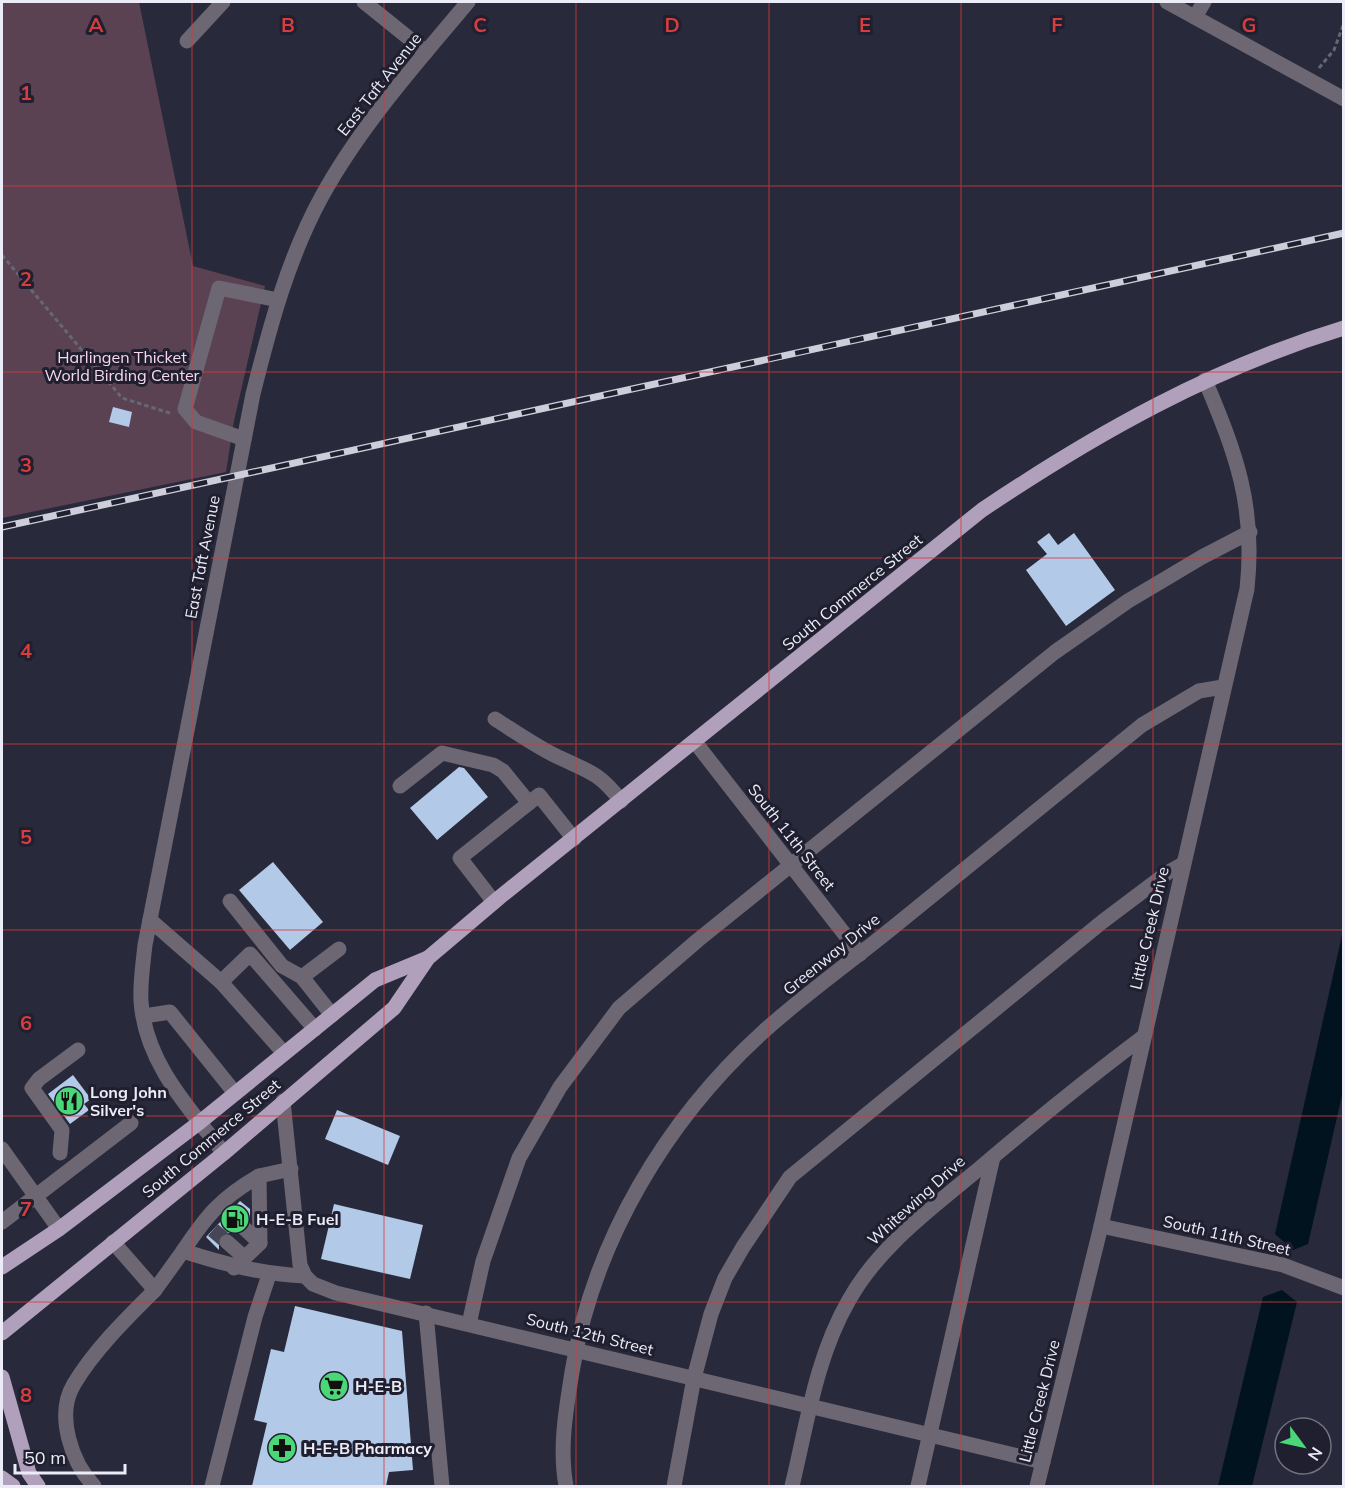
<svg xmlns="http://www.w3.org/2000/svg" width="1345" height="1488" viewBox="0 0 1345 1488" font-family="Mulish,sans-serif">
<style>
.green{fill:#5a4253}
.water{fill:#00131e}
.building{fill:#b3c9e8}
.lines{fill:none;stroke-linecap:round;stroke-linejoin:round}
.minor-tunnel{stroke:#454656;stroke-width:15;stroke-dasharray:15 8;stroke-linecap:butt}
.path{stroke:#666776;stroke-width:3;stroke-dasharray:4.5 3;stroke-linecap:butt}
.minor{stroke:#6d6673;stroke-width:15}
.major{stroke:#b0a0bc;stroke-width:15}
.rail-casing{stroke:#cecedb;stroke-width:7}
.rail{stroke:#1f1f2f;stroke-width:4.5;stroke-dasharray:14;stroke-linecap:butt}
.grid{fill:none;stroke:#d83c3d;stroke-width:1.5;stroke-opacity:0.55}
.labels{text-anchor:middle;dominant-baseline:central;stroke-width:6;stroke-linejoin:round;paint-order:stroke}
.street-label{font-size:16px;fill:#ececf8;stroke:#1f1f2f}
.park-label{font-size:16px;fill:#f9d7ee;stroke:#1f1f2f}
.poi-label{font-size:16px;font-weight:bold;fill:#ececf8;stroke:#1f1f2f;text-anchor:start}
.grid-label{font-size:20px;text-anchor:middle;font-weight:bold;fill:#d83c3d;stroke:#1f1f2f;stroke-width:6;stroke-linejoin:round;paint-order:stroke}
</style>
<rect width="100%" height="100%" fill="#28293a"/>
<polygon class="green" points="2,2 139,2 193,266 265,286 234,421 226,472 2,518"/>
<g class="water">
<polygon points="1343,931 1343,1091 1308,1244 1293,1250 1275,1234"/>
<polygon points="1282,1290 1297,1302 1252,1486 1218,1486 1263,1297"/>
</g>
<g class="building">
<polygon points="113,407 132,412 129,427 109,422"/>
<polygon points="1049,533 1058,545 1074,533 1115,590 1066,626 1026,570 1047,554 1037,542"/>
<polygon points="459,767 464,768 488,797 437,840 410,808"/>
<polygon points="273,862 323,922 290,950 239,890"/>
<polygon points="73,1075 91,1099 84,1104 89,1110 70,1124 48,1094"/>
<polygon points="337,1110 400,1136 388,1165 325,1139"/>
<polygon points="240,1201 250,1209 250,1217 235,1219 232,1224 235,1233 224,1233 219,1236 219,1250 206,1237"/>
<polygon points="334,1204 423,1225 410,1279 321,1259"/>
<polygon points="295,1306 402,1331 413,1470 389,1472 386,1486 252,1486 267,1423 254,1420 271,1349 284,1352"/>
</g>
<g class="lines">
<g class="minor-tunnel">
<polyline points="229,1212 242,1226"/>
<polyline points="213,1230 227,1242"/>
</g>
<g class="path">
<polyline points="1319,68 1334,50 1344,23"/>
<polyline points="2,255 122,398 173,414"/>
</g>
<g class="minor">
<polyline points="364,2 426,52"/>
<polyline points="1167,2 1344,99"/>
<polyline points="1195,17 1204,2"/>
<polyline points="187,41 223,2"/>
<polyline points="244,439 196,422 185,409 219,288 278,300"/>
<path d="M495 719C514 731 534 745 554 755 587 771 598 771 621 801"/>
<polyline points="695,742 860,954"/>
<polyline points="400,786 442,753 493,765 503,771 529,803"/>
<polyline points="230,901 282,966 302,977 332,1015"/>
<polyline points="494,902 460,858 539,795 574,839"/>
<polyline points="150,920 221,982"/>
<polyline points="302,977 339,949"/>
<polyline points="144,1016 170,1012 235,1093"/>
<polyline points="284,1053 221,982 250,954 315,1029"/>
<polyline points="283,1101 300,1265 305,1276 313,1284 336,1293 1043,1462"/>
<polyline points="2,1149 59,1229"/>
<polyline points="60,1153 62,1130 32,1088 39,1079 78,1050"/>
<path d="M224 1153C188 1107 145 1062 141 1001 140 982 143 964 145 945L253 394C270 326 288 258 322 196 361 125 417 63 468 2"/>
<polyline points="259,1176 291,1169"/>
<polyline points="2,1222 131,1123"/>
<polyline points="242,1226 260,1243"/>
<polyline points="1101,1226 1283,1265 1344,1288"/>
<path d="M113 1242 155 1290 183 1251C224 1264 261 1274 305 1276"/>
<polyline points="227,1242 244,1257"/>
<path d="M183 1251C207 1215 221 1198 259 1176L260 1243 234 1268"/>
<polyline points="426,1313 442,1486"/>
<polyline points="469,1324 483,1261 519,1158 560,1087 619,1008 698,940 1055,652 1128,601 1202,557 1250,532"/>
<path d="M94 1486C72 1463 55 1415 74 1384 95 1349 127 1318 155 1290"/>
<polyline points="212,1486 255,1317 269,1275"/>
<path d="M566 1486C559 1448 566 1410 572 1372 593 1242 666 1120 763 1032 805 994 852 961 896 925 978 858 1060 792 1142 725L1199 691 1223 687"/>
<polyline points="674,1486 694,1378 711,1314 725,1278 743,1247 790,1177 1102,922 1167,873 1183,864"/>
<path d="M792 1486C807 1424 816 1357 849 1300 879 1246 933 1207 980 1168 1033 1123 1087 1079 1143 1037"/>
<polyline points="918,1486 993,1157"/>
<path d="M1037 1486 1101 1226 1247 589C1256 506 1236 454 1205 380"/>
</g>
<g class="major">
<polyline points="2,1267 59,1229 200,1122 375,980 428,958"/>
<path d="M2 1333 224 1153 394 1008 428 958 500 897 982 510C1095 434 1212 368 1344 328"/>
<polyline points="2,1377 29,1473 38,1486"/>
<polyline points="2,1478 13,1486"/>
</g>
<g class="rail-casing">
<polyline id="rail" points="2,527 1344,233"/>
</g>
<use href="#rail" class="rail"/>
</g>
<path class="grid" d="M192 2V1486M384 2V1486M576 2V1486M769 2V1486M961 2V1486M1153 2V1486M2 186H1344M2 372H1344M2 558H1344M2 744H1344M2 930H1344M2 1116H1344M2 1302H1344"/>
<defs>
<g id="restaurant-disc" transform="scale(1.5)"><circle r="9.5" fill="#4bd677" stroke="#1f1f2f"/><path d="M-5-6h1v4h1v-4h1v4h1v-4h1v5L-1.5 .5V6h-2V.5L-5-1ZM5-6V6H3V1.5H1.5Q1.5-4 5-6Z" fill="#111"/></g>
<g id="fuel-disc" transform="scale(1.5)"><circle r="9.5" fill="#4bd677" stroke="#1f1f2f"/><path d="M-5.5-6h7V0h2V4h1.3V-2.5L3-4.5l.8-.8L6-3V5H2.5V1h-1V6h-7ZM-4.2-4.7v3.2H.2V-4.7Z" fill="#111"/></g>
<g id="supermarket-disc" transform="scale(1.5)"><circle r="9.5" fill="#4bd677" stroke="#1f1f2f"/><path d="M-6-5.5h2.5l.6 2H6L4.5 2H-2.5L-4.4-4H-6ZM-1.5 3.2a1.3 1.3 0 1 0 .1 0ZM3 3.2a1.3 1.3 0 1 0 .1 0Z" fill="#111"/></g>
<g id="pharmacy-disc" transform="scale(1.5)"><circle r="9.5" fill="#4bd677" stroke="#1f1f2f"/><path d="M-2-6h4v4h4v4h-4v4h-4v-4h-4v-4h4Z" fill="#111"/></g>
</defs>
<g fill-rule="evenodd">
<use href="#restaurant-disc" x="69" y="1101"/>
<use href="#fuel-disc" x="235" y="1219"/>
<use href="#supermarket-disc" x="334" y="1386"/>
<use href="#pharmacy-disc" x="282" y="1448"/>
</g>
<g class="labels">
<g class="street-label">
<text transform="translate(379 84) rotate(-52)">East Taft Avenue</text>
<text transform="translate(202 557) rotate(-79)">East Taft Avenue</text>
<text transform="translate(852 592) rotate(-39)">South Commerce Street</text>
<text transform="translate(792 837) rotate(52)">South 11th Street</text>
<text transform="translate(1149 928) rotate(-77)">Little Creek Drive</text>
<text transform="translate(831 954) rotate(-39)">Greenway Drive</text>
<text transform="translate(211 1138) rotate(-40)">South Commerce Street</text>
<text transform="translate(916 1200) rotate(-42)">Whitewing Drive</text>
<text transform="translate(1227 1235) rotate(13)">South 11th Street</text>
<text transform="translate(590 1334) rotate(14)">South 12th Street</text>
<text transform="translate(1039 1401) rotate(-76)">Little Creek Drive</text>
</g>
<g class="park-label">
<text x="122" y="357">Harlingen Thicket<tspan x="122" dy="18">World Birding Center</tspan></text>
</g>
<g class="poi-label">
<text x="90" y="1092">Long John<tspan x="90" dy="18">Silver's</tspan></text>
<text x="256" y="1219">H-E-B Fuel</text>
<text x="355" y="1386">H-E-B</text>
<text x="303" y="1448">H-E-B Pharmacy</text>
</g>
</g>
<g class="grid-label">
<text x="96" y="32">A</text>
<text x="288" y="32">B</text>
<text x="480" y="32">C</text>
<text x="672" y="32">D</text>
<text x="865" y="32">E</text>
<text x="1057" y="32">F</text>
<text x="1249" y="32">G</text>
<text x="26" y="100">1</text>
<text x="26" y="286">2</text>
<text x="26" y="472">3</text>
<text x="26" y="658">4</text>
<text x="26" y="844">5</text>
<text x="26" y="1030">6</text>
<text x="26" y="1216">7</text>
<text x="26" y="1402">8</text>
</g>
<rect width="1345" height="1488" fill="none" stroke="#ececf8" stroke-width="6"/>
<g transform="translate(1303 1446) rotate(123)"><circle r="28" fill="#1f1f2f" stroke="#71717f" stroke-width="1.5"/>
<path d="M0-4.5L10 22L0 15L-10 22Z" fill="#4bd677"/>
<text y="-9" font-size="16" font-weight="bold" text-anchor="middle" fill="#ececf8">N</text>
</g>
<path d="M15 1464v9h110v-9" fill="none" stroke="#ececf8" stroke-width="3"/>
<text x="24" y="1464" font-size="18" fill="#ececf8" stroke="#1f1f2f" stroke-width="4.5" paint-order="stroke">50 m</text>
</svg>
